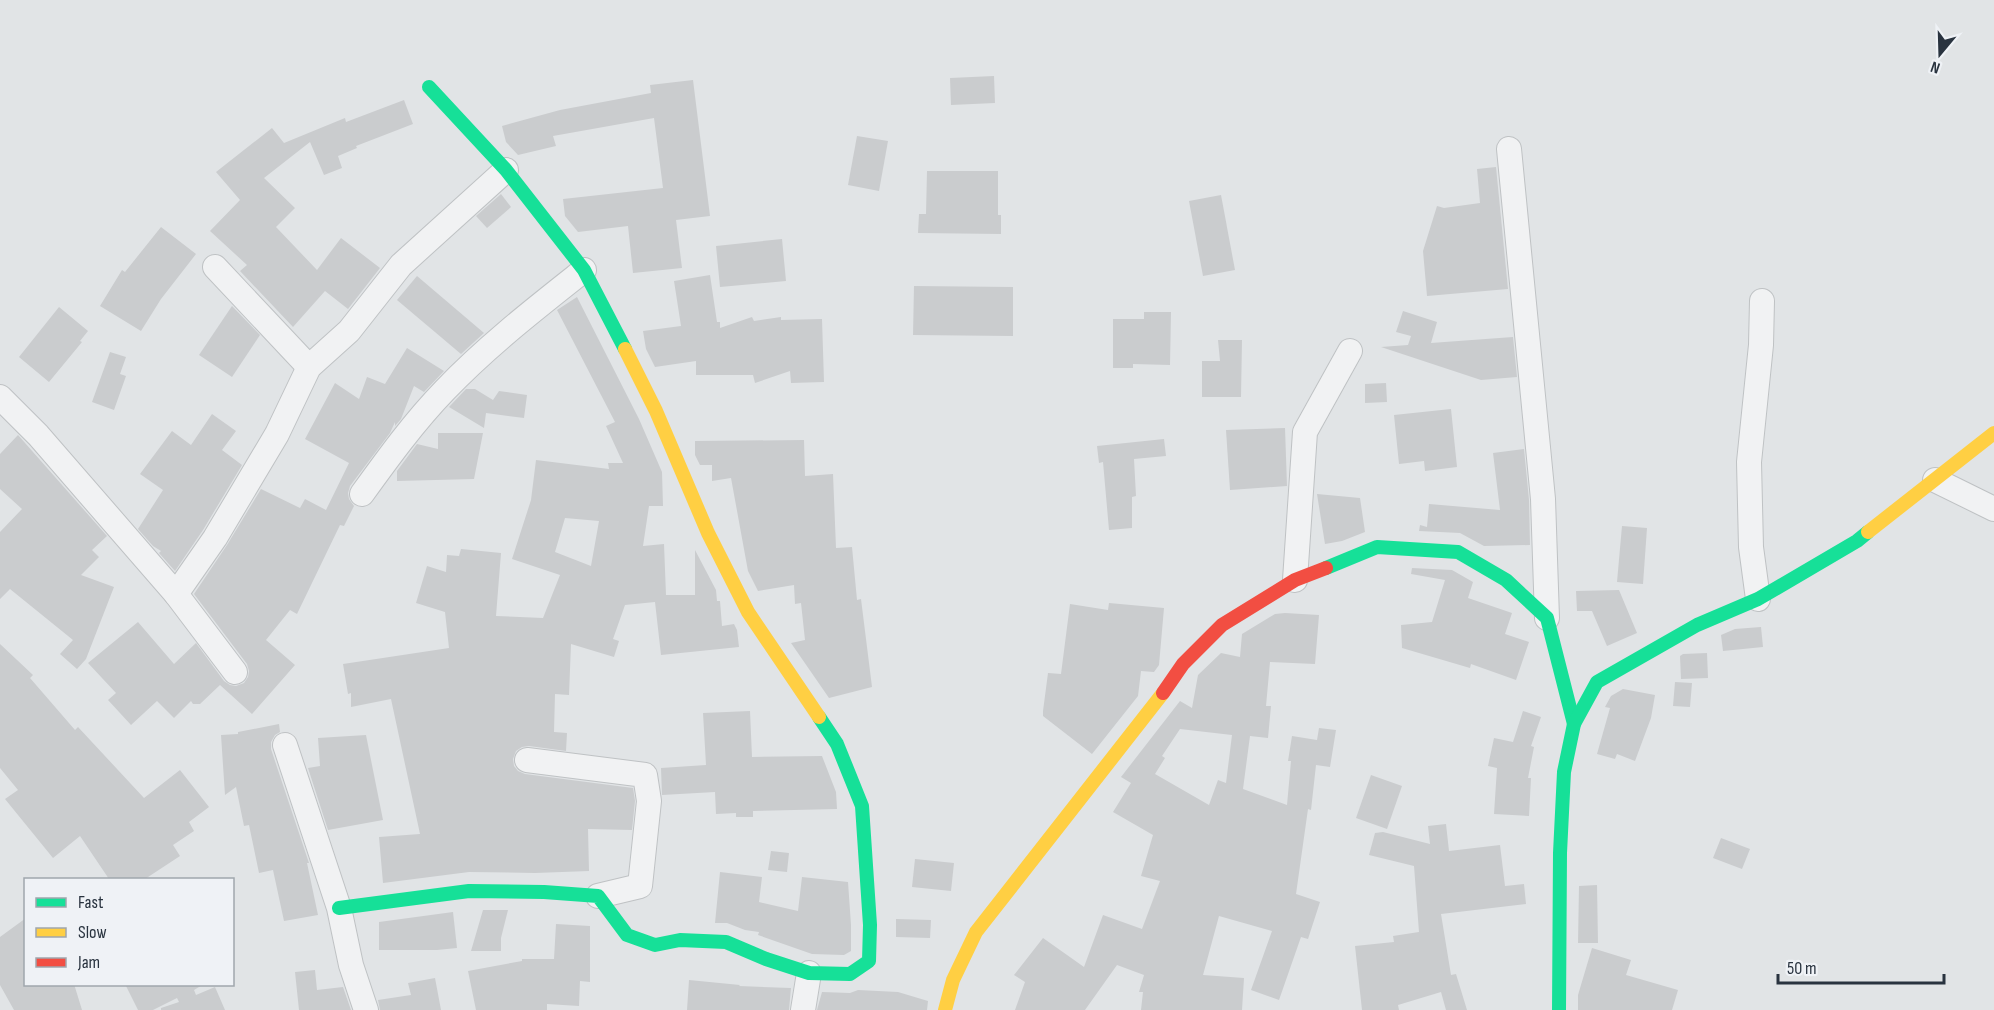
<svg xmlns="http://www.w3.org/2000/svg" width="1994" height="1010" viewBox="0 0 1994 1010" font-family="'Sofia Sans Condensed',sans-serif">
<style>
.building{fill:#caccce;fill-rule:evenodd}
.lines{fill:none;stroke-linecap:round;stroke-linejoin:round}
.street-casing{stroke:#bfc2c4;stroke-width:26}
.street{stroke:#f1f2f3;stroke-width:24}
.fast{stroke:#16e098;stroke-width:14}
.slow{stroke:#ffcf43;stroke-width:14}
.jam{stroke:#f24e42;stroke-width:14}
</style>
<rect width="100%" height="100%" fill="#e1e4e6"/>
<g class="building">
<polygon points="994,76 995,103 951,105 950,78"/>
<polygon points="693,80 710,216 676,220 682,268 633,273 628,226 578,232 565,216 563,199 663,188 654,118 553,136 556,146 518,155 506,142 502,126 560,110 651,93 650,85"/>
<polygon points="404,100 413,124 356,146 357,148 338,156 342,168 324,175 310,142 264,178 295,208 276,227 317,270 341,238 380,268 348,309 325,291 293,327 240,271 247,265 210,231 240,200 216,172 272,128 284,143 345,118 346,122"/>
<polygon points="857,136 888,141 879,191 848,185"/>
<polygon points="1496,167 1508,289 1427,296 1423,251 1437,206 1444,208 1480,203 1477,169"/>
<polygon points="927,171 998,171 998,215 1001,215 1001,234 918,233 919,214 926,214"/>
<polygon points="501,194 511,207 487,228 476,216"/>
<polygon points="1221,195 1235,270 1203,276 1189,201"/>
<polygon points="161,227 196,254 161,299 141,331 100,306 122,270 125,272"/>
<polygon points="782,239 786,281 720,287 716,246"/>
<polygon points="710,275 717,322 720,322 720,328 752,317 754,321 781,317 781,320 822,319 824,382 791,383 790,371 755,383 753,375 696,375 696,361 655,367 646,349 643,331 681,326 674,281"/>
<polygon points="417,276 484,333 461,354 397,300"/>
<polygon points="914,286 1013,287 1013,336 913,335"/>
<path d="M577 297 639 419 662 472 663 506H649L643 546 664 544 666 595H695V550L716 590 717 601H720L722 626 734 624 737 630 739 647 661 655 655 602 625 605 613 639 619 641 614 657 571 644 569 695 555 694 554 732 567 733 566 751 529 746 522 747 516 751 513 759 514 766 518 771 525 774 633 788 635 801 632 830 588 829 589 871 535 873 469 872 383 883 379 837 420 834 391 699 351 707V693L348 694 343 664 449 648 445 612 416 603 427 566 446 572 447 555 459 556 461 549 501 553 496 616 543 618 560 575 512 559 531 500 536 460 609 469 608 463H623L606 426 615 422 557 310ZM565 518 599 521 591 566 555 552Z"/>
<polygon points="232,306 260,335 232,377 199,355"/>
<polygon points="59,307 88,331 80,341 82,342 49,382 19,357"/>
<polygon points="1403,311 1437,322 1431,343 1513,337 1517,377 1481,380 1381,347 1408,345 1411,336 1396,332"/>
<polygon points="1144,312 1171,312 1170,365 1133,364 1133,368 1113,368 1113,319 1144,319"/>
<polygon points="1218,340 1242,340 1241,397 1202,397 1202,361 1220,361"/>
<polygon points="407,348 444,371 424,392 414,386 401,419 395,426 395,422 390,433 350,486 348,493 349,499 354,506 344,526 340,525 297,614 290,610 266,640 295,665 252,714 220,685 200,704 193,704 191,701 174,718 157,701 131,725 108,700 116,693 88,663 138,622 174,664 196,643 224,681 230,685 236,686 244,683 248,677 249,671 247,664 194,594 227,545 261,489 300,508 305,499 326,510 349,463 305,439 335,383 359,399 367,377 385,384"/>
<polygon points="110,352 126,357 120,374 126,376 114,410 92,402"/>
<polygon points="1386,383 1387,402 1365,403 1365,384"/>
<polygon points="466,389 475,389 493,400 499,391 527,395 524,418 486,413 484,428 449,407"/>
<polygon points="1451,409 1457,467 1425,471 1424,461 1399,464 1394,415"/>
<polygon points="212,414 236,431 222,450 242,465 203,530 175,571 159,553 161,551 153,546 138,529 163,490 140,474 172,431 191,445"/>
<polygon points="1285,428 1287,486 1230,490 1226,430"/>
<polygon points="438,433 483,433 474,479 397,481 397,471 417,444 438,449"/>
<polygon points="18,435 107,536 92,550 99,557 81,575 114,587 86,659 77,669 60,654 73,640 10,589 0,599 0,532 22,509 0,489 0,454"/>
<polygon points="1164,439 1166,456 1134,459 1136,496 1132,497 1132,528 1109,530 1103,462 1099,463 1097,446"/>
<polygon points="804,440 805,476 833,474 836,548 852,547 857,600 861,599 872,687 829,698 791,643 805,640 801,603 795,604 794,585 758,591 748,571 731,478 712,481 712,465 700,465 695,455 695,441"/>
<polygon points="1524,449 1529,500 1530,545 1484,546 1460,533 1419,531 1420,525 1427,527 1429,504 1500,510 1493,453"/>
<polygon points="1317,494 1360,498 1365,532 1342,541 1325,544"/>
<polygon points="1622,526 1647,528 1643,584 1617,582"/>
<polygon points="1412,568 1452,570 1473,582 1468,598 1512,613 1505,634 1529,642 1516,680 1471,664 1470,668 1402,648 1401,625 1432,622 1445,580 1411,574"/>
<polygon points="1619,590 1637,633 1607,646 1592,611 1577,611 1576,591"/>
<polygon points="1109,603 1164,608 1159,665 1154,672 1141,671 1138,696 1092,754 1043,716 1043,711 1048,673 1061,674 1070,604 1108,610"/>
<path d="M1285 613 1319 615 1315 664 1270 662 1266 706H1271L1268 738 1250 736 1243 789 1287 805 1291 761H1288L1292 736 1317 740 1319 728 1336 730 1330 767 1316 765 1311 810 1308 809 1296 894 1320 902 1308 939 1301 937 1279 1000 1251 990 1272 931 1219 916 1203 975 1244 978 1242 1010H1141L1143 992H1139L1144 975 1117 965 1085 1010H1015L1025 982 1014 975 1043 938 1084 967 1103 915 1142 929 1160 881 1141 876 1153 835 1113 812 1131 783 1121 777 1180 701 1192 708 1198 675 1221 653 1240 657 1242 634 1275 614ZM1180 729 1232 735 1226 783 1218 780 1209 805 1155 774 1165 758 1162 756Z"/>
<polygon points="1761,627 1763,647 1723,651 1721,635 1735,629"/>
<polygon points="0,644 33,675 30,678 75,730 78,727 144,798 180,770 209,807 189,822 194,831 173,845 180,856 145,879 109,879 80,836 53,858 5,799 18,790 0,768"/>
<polygon points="1707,653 1708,678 1681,679 1680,656 1683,654"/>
<polygon points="1675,682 1692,683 1690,707 1673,706"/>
<polygon points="1623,689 1655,695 1651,718 1635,761 1617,754 1615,759 1597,754 1610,708 1605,707 1611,696"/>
<polygon points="750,711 752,757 822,756 836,792 837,809 753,811 753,817 736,817 736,813 716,814 715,792 662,795 661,768 706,765 703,713"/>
<polygon points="1523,711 1541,717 1531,746 1534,747 1528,778 1531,778 1529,816 1494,814 1497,768 1488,766 1494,738 1513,742"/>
<polygon points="279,724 280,732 275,735 271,742 271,749 309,863 307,863 318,915 284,921 273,870 259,873 249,825 244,826 236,787 225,795 221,735 238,734 238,732"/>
<polygon points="366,735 383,820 328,830 308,768 320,766 318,738"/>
<polygon points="1371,775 1402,786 1387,829 1356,818"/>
<polygon points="1446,824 1449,851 1500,845 1505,886 1524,884 1526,904 1441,914 1451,975 1456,974 1467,1010 1446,1010 1441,992 1398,1005 1399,1010 1362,1010 1355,946 1394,942 1393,936 1419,932 1414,866 1369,855 1375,833 1383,832 1430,844 1428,826"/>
<polygon points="1721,838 1750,849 1742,869 1713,858"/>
<polygon points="771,851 789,853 787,872 768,870"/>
<polygon points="915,859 954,863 951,891 912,887"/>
<polygon points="720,872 762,877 759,902 798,911 802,877 848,882 851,925 851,951 844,955 812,954 758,935 759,932 745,930 727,923 715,923"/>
<polygon points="1597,885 1598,943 1578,943 1579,886"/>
<polygon points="483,910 508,910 501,938 501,951 471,951"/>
<polygon points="453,912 457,948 437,950 379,950 379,922"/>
<polygon points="26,918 26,984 74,984 82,1010 14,1010 0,985 0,937"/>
<polygon points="896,919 931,920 930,938 896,937"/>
<polygon points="556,924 590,926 590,982 580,981 579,1006 547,1004 547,1010 476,1010 468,971 522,961 522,959 554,959"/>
<polygon points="1592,948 1631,960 1626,975 1678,990 1672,1010 1578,1010 1578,995"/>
<polygon points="315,970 317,990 343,987 351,1010 299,1010 295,972"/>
<polygon points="435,978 441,1010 380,1010 378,1000 411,995 408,983"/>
<polygon points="689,980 740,985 739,986 791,988 789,1010 687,1010"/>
<polygon points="125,984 204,984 194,990 196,995 215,987 225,1010 161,1010 161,1008 179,1002 177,998 153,1010 138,1010"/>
<polygon points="858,990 898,992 928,1001 927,1010 817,1010 822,992 850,993"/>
</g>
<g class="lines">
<g class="street-casing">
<g id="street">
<polyline points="1509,149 1543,499 1547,618"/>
<polyline points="215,267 309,367"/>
<polyline points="0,397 38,435 176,594 235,672"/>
<polyline points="1935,480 1994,509"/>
<path d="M362 494C388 458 414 422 445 390 487 346 536 308 584 270"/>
<polyline points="1295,580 1305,432 1350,351"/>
<polyline points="176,594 215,538 277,434 309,367 349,331 401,265 506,170"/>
<polyline points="1758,599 1751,547 1749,462 1761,345 1762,301"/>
<polyline points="285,745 339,908 351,965 366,1010"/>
<polyline points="527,760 645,775 649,801 640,886 598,896"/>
<polyline points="803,1010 809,973"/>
</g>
</g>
<use href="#street" class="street"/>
<g class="fast">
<polyline points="429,87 506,170 584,270 625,349"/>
<polyline points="1326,568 1377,547 1458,552 1506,580 1547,618 1574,724"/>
<polyline points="339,908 469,891 544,892 598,896 627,935 655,945 680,940 726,942 766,959 809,973 850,974 869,961 870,925 862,806 837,744 819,717"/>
<polyline points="1559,1010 1560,853 1564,772 1574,724 1597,682 1697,625 1758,599 1857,541 1868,532"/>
</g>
<g class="slow">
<polyline points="625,349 656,411 708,533 748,612 819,717"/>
<polyline points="1868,532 1994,433"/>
<polyline points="945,1010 953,980 976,932 1163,693"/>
</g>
<polyline class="jam" points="1163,693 1183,664 1222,625 1295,580 1326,568"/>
</g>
<rect x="24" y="878" width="210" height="108" fill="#eff2f6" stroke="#a0a6ad" stroke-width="1.5"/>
<rect x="36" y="898" width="30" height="9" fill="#16e098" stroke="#a0a6ad" stroke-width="1.5"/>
<text x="78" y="908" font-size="18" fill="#29333f">Fast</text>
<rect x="36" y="928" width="30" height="9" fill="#ffcf43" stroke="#a0a6ad" stroke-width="1.5"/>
<text x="78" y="938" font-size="18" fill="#29333f">Slow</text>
<rect x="36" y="958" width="30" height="9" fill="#f24e42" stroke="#a0a6ad" stroke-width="1.5"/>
<text x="78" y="968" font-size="18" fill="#29333f">Jam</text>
<g transform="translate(1940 54) rotate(199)" stroke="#eff2f6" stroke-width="4.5" paint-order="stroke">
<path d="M0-4.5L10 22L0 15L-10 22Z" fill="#29333f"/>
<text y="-9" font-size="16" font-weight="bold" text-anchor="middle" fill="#29333f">N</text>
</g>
<path d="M1778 974v9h166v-9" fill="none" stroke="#29333f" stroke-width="3"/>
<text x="1787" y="974" font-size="18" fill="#29333f" stroke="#eff2f6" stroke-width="4.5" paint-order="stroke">50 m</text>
</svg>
